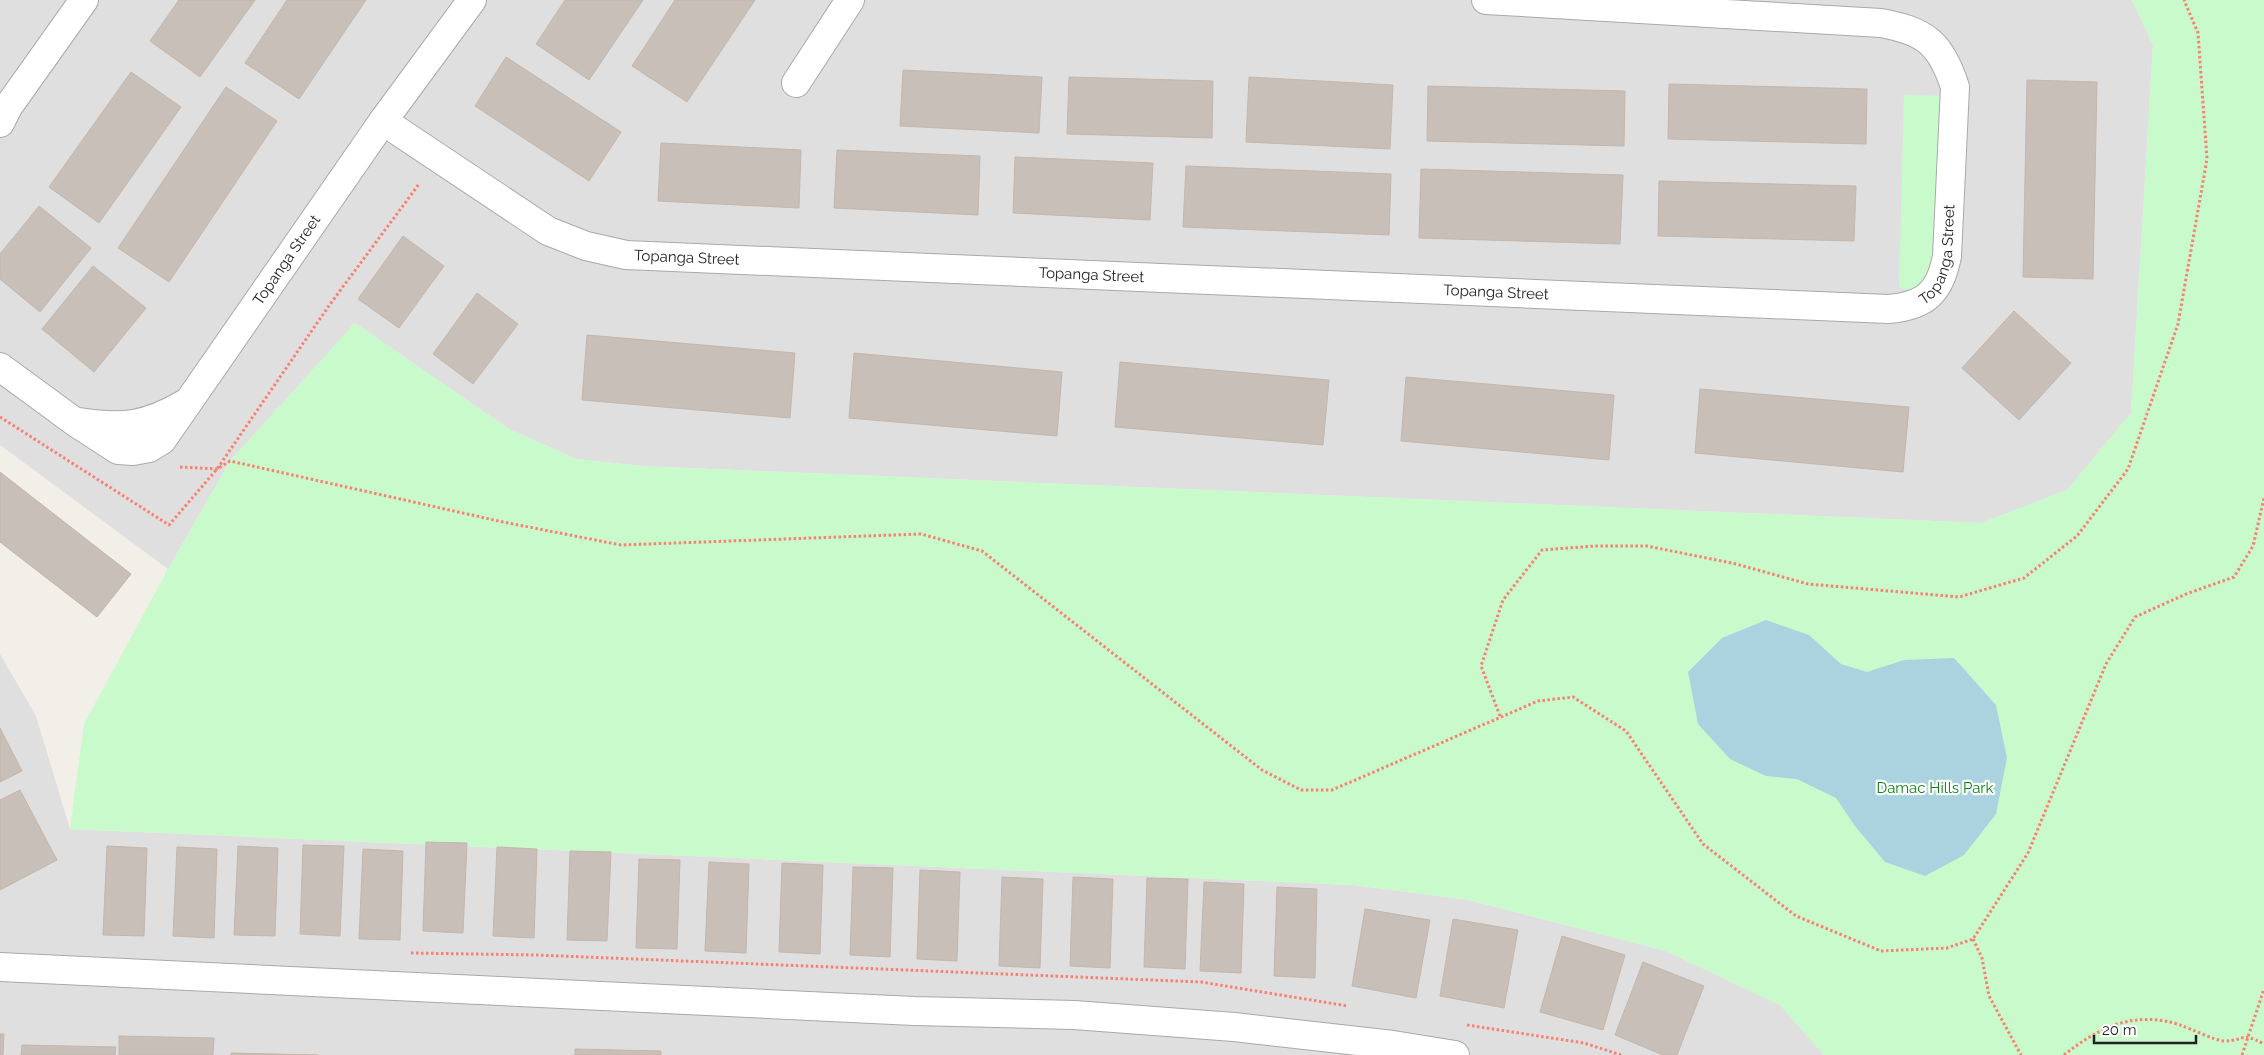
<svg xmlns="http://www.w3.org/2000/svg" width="2264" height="1055" viewBox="0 0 2264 1055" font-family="Raleway,sans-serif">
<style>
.residential{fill:#e0dfdf}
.park{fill:#c8facc}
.water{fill:#aad3df}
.building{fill:#c7bfb8;stroke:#c4b6ab}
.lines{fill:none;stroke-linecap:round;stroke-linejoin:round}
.minor-casing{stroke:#a9a9a9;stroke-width:30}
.path{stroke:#fa8072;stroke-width:3;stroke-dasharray:2.5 2.5;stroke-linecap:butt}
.minor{stroke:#fff;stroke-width:28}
.labels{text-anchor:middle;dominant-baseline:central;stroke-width:4.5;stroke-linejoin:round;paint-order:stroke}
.street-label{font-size:15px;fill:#222;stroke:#fff}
.park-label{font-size:15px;fill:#0c8416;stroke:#fff}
</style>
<rect width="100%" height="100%" fill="#f2efe9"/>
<g class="residential">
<polygon points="0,0 2132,0 2153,45 2131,413 2067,490 1981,523 642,466 576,459 509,429 355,323 230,461 168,569 0,445"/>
<polygon points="0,654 36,716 70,829 1353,885 1469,900 1666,951 1780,1005 1824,1055 0,1055"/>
</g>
<g class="park">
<polygon points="2132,0 2264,0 2264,1055 1824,1055 1780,1005 1666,951 1469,900 1353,885 70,829 84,724 168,569 230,461 355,323 509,429 576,459 642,466 1981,523 2067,490 2131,413 2153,45"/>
<polygon points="1904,95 1950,96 1942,290 1899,289"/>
</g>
<polygon class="water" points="1766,620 1809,635 1841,664 1867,672 1904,660 1954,658 1996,705 2007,758 1996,814 1964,855 1925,876 1885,862 1855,826 1836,798 1797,779 1766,776 1730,759 1698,724 1688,672 1722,638"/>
<g class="building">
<polygon points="179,0 255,0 200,77 150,41"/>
<polygon points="287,0 366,0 299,99 245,63"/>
<polygon points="565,0 643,0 589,80 536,44"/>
<polygon points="675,0 755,0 687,102 632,66"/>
<polygon points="506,57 621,132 589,181 475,106"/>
<polygon points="903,70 1042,77 1039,133 900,126"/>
<polygon points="131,72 181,107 99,223 49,187"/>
<polygon points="1069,77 1213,81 1212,138 1067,134"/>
<polygon points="1249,77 1393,85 1390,149 1246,142"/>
<polygon points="2027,80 2097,82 2093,279 2023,277"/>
<polygon points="1669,84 1867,89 1866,144 1668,139"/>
<polygon points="1428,86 1625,91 1624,146 1427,141"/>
<polygon points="226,87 277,121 169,282 118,248"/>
<polygon points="661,143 801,150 799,208 658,201"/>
<polygon points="837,150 980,156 978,215 834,208"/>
<polygon points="1015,157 1153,163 1150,220 1013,213"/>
<polygon points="1186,166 1391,174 1389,235 1183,227"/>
<polygon points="1421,169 1623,175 1620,244 1419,238"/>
<polygon points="1659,181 1856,186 1854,241 1658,236"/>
<polygon points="39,206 91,248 40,312 0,279 0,254"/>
<polygon points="403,236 444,266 399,328 358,299"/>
<polygon points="93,266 146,308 94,372 42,329"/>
<polygon points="477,293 518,324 473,384 433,354"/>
<polygon points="2014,311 2071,363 2019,420 1962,368"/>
<polygon points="587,335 795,353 790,418 582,400"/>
<polygon points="854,353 1062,372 1057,436 849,418"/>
<polygon points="1120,362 1329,380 1323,445 1115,427"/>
<polygon points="1406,377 1614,395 1609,460 1401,441"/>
<polygon points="1700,389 1909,407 1903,472 1695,453"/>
<polygon points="0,472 131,574 97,617 0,542"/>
<polygon points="0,728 22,771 0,782"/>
<polygon points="20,790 57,860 0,890 0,800"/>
<polygon points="426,842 467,843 463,933 423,931"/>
<polygon points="303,845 344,846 340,936 300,934"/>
<polygon points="107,846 147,848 144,936 103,935"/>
<polygon points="238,846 278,848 275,936 234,935"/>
<polygon points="177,847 217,849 214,938 173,936"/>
<polygon points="497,847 537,849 534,938 493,936"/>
<polygon points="363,849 403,851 400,940 359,939"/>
<polygon points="570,851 611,852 607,941 567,940"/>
<polygon points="639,859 680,860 677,949 636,948"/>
<polygon points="709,862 749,864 746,953 705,951"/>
<polygon points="782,863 823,865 820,954 779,952"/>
<polygon points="853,867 893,868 890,957 850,955"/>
<polygon points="920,870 960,872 957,961 917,959"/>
<polygon points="1002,877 1043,879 1040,968 999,966"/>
<polygon points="1073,877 1113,879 1110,968 1070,966"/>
<polygon points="1147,878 1188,879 1185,969 1144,967"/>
<polygon points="1204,882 1244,884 1241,973 1200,971"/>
<polygon points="1277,887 1317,889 1315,978 1274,976"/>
<polygon points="1365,909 1430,920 1416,998 1352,986"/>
<polygon points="1453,919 1518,930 1504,1008 1440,996"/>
<polygon points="1562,936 1625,955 1603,1030 1540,1012"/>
<polygon points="1643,962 1704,986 1677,1055 1663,1055 1615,1035"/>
<polygon points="0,1034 4,1034 3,1055 0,1055"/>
<polygon points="119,1036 214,1038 213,1055 119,1055"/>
<polygon points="22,1045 116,1047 115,1055 21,1055"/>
<polygon points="575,1049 661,1051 661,1055 575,1055"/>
<polygon points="231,1053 318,1055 231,1055"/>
</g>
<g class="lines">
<g class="minor-casing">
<g id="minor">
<polyline points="796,83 850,0"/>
<path id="s1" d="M383 121 548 231 586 246 626 255 1888 309C1925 306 1940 293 1947 256L1955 87C1941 43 1925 31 1881 23L1486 0"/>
<polyline points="0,123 8,107 84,0"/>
<path id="s2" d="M0 367 75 422 118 450 133 451 149 448 162 440 383 121 472 0"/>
<path d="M79 422C123 429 147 426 186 403"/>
<polyline points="0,967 914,1011 1074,1015 1234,1027 1393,1045 1455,1055"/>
</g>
</g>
<g class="path">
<polyline points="0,417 169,525 217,469 328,307 419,184"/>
<polyline points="180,467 217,469 230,461 503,522 621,545 921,534 982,551 1262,770 1301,790 1332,790 1538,701 1573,697 1626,731 1703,844 1796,916 1881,951 1947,948 1973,939 2028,853 2106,664 2135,617 2186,594 2234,577 2253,546 2264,498"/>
<polyline points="1500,716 1481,666 1503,600 1542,550 1595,546 1647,546 1736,564 1808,584 1959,597 2024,578 2077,536 2128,469 2178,324 2207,159 2198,33 2184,0"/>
<polyline points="1973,939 1982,958 1989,996 2021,1055"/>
<polyline points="411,953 536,955 1201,982 1348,1006"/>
<polyline points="1467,1025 1584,1043 1621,1055"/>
<path d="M2064 1055C2099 1027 2135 1010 2180 1025 2192 1029 2213 1040 2224 1041 2246 1041 2239 1031 2264 1044"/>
<polyline points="2242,1055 2264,989"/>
</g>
<use href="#minor" class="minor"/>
</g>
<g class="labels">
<g class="street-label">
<text stroke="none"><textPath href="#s1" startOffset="1630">Topanga Street</textPath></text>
<text stroke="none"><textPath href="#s1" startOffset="341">Topanga Street</textPath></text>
<text stroke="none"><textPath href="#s2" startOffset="410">Topanga Street</textPath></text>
<text stroke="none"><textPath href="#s1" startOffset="746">Topanga Street</textPath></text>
<text stroke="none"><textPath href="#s1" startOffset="1151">Topanga Street</textPath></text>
</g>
<g class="park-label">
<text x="1935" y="788">Damac Hills Park</text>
</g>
</g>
<path d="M2094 1035v8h102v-8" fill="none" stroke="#222222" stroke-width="2.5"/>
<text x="2102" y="1035" font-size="15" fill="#222222" stroke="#ffffff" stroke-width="4" paint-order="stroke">20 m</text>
</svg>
